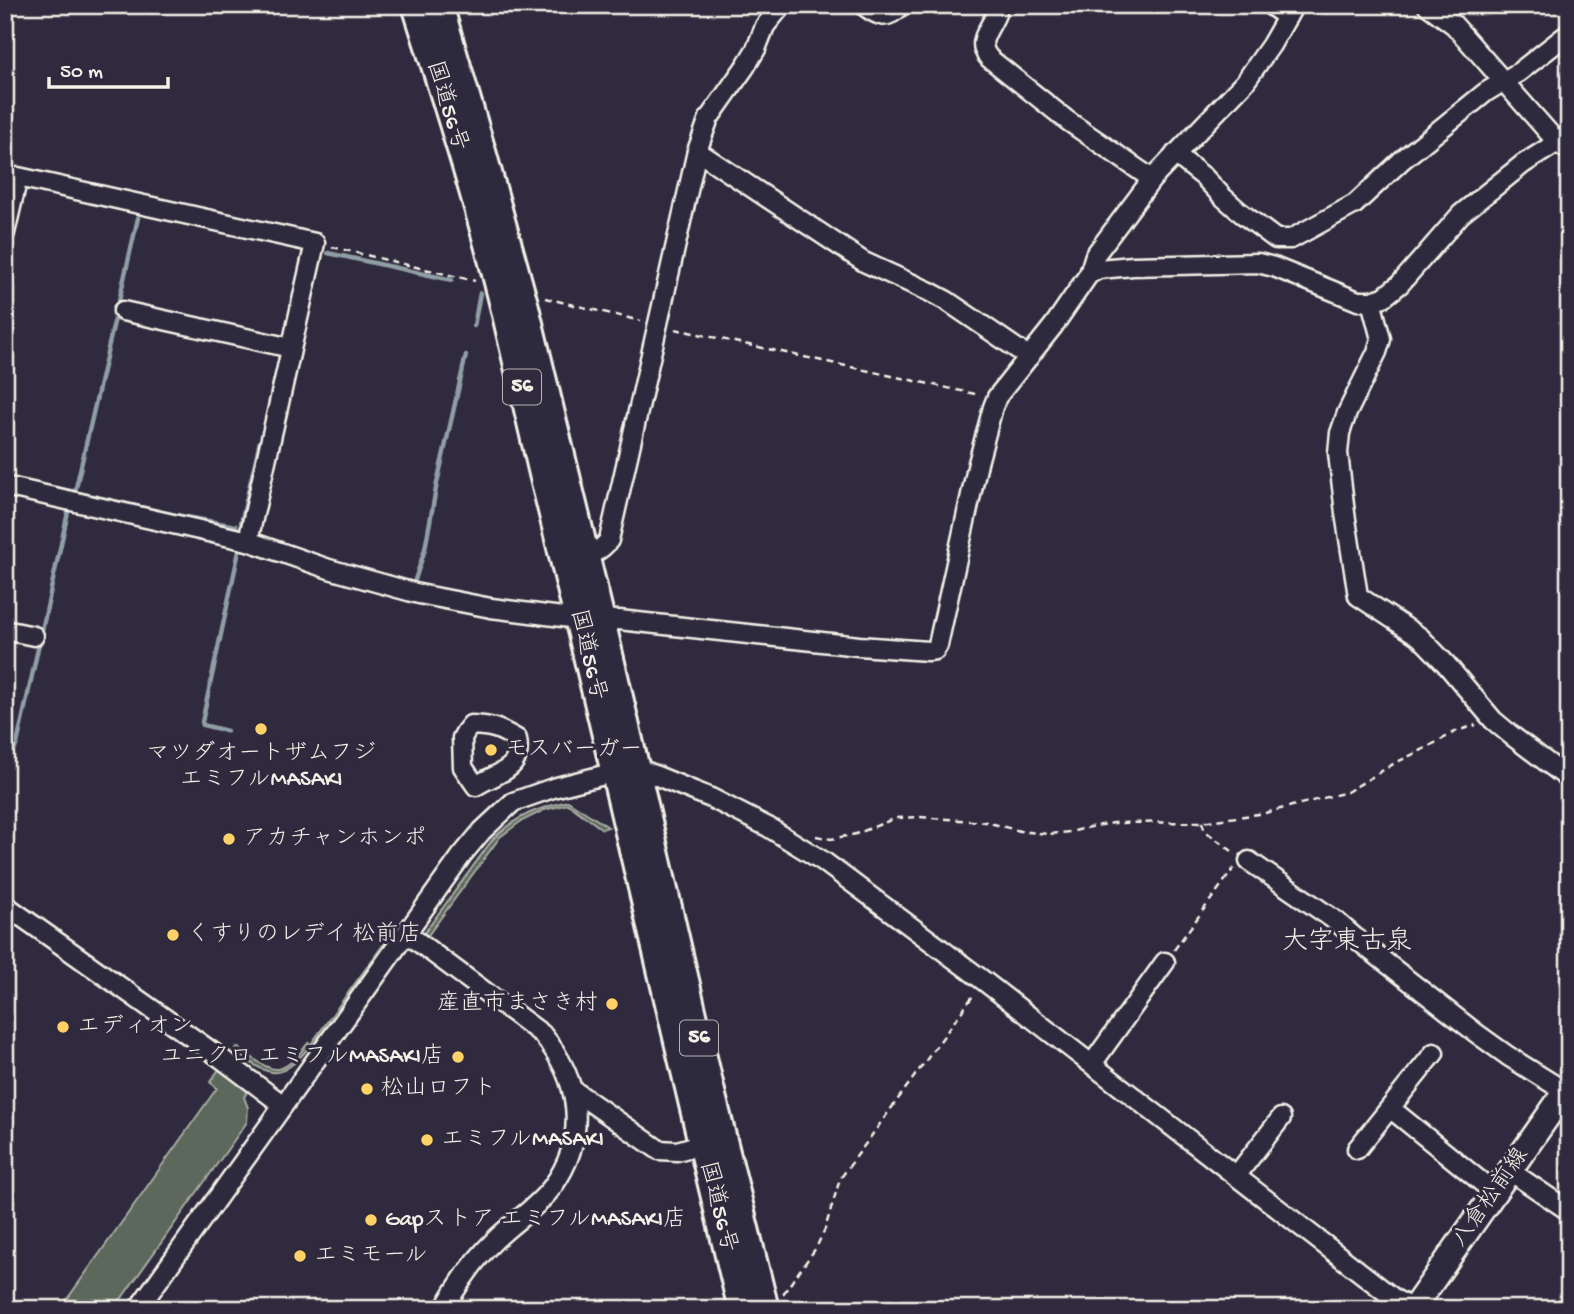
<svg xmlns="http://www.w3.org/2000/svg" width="1574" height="1314" viewBox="0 0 1574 1314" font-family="'Gochi Hand','Klee One',sans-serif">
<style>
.green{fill:#5b675c;stroke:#a8aca2;stroke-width:2}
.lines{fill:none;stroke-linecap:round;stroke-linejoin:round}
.stream{stroke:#909ea5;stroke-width:4.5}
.minor-casing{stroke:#f4f1e8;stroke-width:23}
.major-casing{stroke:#f4f1e8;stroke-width:28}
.highway-casing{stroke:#f4f1e8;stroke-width:32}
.path{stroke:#f4f1e8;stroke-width:2.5;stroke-dasharray:7 5;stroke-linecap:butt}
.minor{stroke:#2f2a3d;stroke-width:18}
.major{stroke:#2f2a3d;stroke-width:23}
.highway{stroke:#2f2a3d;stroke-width:26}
.poi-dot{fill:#ffd166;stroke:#2f2a3d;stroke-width:2.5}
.labels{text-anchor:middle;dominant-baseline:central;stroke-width:6;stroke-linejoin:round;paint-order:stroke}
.shield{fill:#2f2a3d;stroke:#b9b5b5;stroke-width:2}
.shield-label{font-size:21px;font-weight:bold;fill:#f4f1e8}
.street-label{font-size:23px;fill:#f4f1e8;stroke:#2f2a3d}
.poi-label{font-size:23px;fill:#f4f1e8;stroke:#2f2a3d;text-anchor:start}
.quarter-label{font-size:26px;fill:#f4f1e8;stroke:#2f2a3d}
</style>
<rect width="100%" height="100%" fill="#2f2a3d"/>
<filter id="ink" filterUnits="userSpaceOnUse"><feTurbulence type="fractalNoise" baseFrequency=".0143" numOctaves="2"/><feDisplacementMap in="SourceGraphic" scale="14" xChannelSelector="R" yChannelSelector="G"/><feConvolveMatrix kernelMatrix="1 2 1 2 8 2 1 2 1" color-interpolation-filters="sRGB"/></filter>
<g filter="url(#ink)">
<g class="green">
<path d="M568 801 608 827 602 829 568 804 544 810 520 822 500 837 426 938 423 935 493 839C516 816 538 808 568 801Z"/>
<path d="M388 938 391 940 313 1048 309 1047C278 1084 270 1076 234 1051L237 1047C273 1072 278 1082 308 1043L311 1044Z"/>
<polygon points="220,1068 249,1089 244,1097 248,1108 247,1122 114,1309 67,1309 63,1305 217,1088 210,1082"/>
</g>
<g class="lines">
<g class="stream">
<polyline points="328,253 452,280"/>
<polyline points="474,326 480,293"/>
<polyline points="271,395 278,367"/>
<polyline points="57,488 176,515 236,526"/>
<polyline points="75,492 138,218"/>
<polyline points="241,523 260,441"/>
<polyline points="263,537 273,541"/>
<polyline points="405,581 414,583 425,549 437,483 466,355"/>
<polyline points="227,731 203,725 202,722 239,551"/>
<polyline points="5,747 14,750 17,744 68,512"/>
</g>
<g class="minor-casing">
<g id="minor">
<path d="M863 5C879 17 887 21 902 5"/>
<path d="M994 5 997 11C992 28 974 41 989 58L1068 121 1152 179"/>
<polyline points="1270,5 1287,17"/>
<polyline points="1427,5 1454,25 1557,142 1565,148"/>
<polyline points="697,151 864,262 928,291 947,301 1029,357"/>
<polyline points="1175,154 1204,177 1223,197 1240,212 1276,239 1291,239 1355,204 1402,160 1486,92 1519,72 1569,33"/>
<polyline points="5,233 18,177 315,243 248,541"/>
<polyline points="1089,274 1099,269 1133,266 1258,263 1274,267 1358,301 1371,301 1384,297 1400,284 1461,214 1523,164 1569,135"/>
<polyline points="1371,301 1381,339 1377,352 1347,413 1340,433 1338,453 1345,513 1358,596 1420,637 1446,664 1493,720 1511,735 1569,779"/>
<polyline points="123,311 291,348"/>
<polyline points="5,486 248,541 329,569 419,594 491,608 578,619 619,620 859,646 928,651 935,650 938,645 978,463 993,407 997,397 1054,325 1089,274 1095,255 1152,179 1245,82 1271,45 1294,5"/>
<path d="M575 558C590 555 600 552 609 540L697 151 709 118 745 67 756 49 765 26 782 5"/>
<polyline points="5,630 34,636"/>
<path d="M471 725C493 726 498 728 517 739 523 772 496 772 476 786L463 767 462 738 466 731Z"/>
<polyline points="1249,861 1336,921 1366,947 1476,1033 1508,1056 1569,1094"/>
<polyline points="5,905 218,1056 283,1105"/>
<path d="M406 933 542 1034C580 1080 589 1135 553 1186 538 1207 513 1222 495 1240 474 1260 458 1284 444 1309"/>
<polyline points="1092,1064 1165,962"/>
<polyline points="573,1090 659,1150 677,1151 702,1144"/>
<polyline points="1390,1108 1495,1193"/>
<polyline points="1357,1149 1434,1053"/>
<polyline points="1510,1171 1569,1211"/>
<polyline points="1236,1176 1281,1118"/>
<polyline points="138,1309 400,942 462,855 482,831 513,802 553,788 635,767 711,798 768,827 823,861 984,981 1396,1300 1413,1309"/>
</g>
</g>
<g class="major-casing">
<polyline id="major" points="1413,1309 1569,1086"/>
</g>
<g class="highway-casing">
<g id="highway">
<path d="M416 5C448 106 480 207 505 310 518 365 530 420 543 474 612 752 674 1031 742 1309"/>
<polyline points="439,5 483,155 525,307 601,620 712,1096 765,1309"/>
</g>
</g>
<g class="path">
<polyline points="332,247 475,281"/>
<polyline points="545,298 641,321"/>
<polyline points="675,329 980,395"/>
<polyline points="1202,822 1205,831 1236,854"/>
<polyline points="816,836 831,839 856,834 896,818 920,817 986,822 1020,831 1048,834 1070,832 1095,826 1114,823 1202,822 1265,813 1347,792 1395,763 1422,750 1457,731 1476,725"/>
<polyline points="1174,950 1234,868"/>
<polyline points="783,1294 816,1248 825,1229 840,1179 975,993"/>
</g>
<use href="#minor" class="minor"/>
<use href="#major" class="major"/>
<use href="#highway" class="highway"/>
</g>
</g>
<g class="poi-dot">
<circle cx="261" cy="729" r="7"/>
<circle cx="491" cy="750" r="7"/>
<circle cx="229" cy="839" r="7"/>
<circle cx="173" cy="935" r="7"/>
<circle cx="612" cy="1004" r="7"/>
<circle cx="63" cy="1027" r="7"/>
<circle cx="458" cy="1057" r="7"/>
<circle cx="367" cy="1089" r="7"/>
<circle cx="427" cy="1140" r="7"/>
<circle cx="371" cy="1220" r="7"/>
<circle cx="300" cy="1256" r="7"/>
</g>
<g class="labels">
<g class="shield">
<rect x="503" y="369.5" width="38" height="35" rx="5"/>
<rect x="680" y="1020.5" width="38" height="35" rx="5"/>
</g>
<g class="shield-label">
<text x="522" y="387">56</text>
<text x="699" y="1038">56</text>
</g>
<g class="street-label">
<text transform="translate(446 106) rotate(73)">国道56号</text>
<text transform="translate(587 655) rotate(77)">国道56号</text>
<text transform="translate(1491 1198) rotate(-55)">八倉松前線</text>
<text transform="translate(717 1207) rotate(76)">国道56号</text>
</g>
<g class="poi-label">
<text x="505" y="750">モスバーガー</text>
<text x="261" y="754" text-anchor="middle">マツダオートザムフジ<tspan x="261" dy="26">エミフルMASAKI</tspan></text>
<text x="243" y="839">アカチャンホンポ</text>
<text x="187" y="935">くすりのレデイ 松前店</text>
<text x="598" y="1004" text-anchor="end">産直市まさき村</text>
<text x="77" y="1027">エディオン</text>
<text x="444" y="1057" text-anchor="end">ユニクロ エミフルMASAKI店</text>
<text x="381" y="1089">松山ロフト</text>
<text x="441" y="1140">エミフルMASAKI</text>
<text x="385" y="1220">Gapストア エミフルMASAKI店</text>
<text x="314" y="1256">エミモール</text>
</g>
<g class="quarter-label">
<text x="1347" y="943">大字東古泉</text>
</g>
</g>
<rect width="1574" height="1314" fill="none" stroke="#2f2a3d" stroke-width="28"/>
<rect x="14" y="14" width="1546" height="1286" fill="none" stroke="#f4f1e8" stroke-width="2.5" filter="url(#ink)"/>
<path d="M49 77v10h119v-10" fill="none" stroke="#f4f1e8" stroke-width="3.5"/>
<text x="60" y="77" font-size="21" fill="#f4f1e8" stroke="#2f2a3d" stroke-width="5" paint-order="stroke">50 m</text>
</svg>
